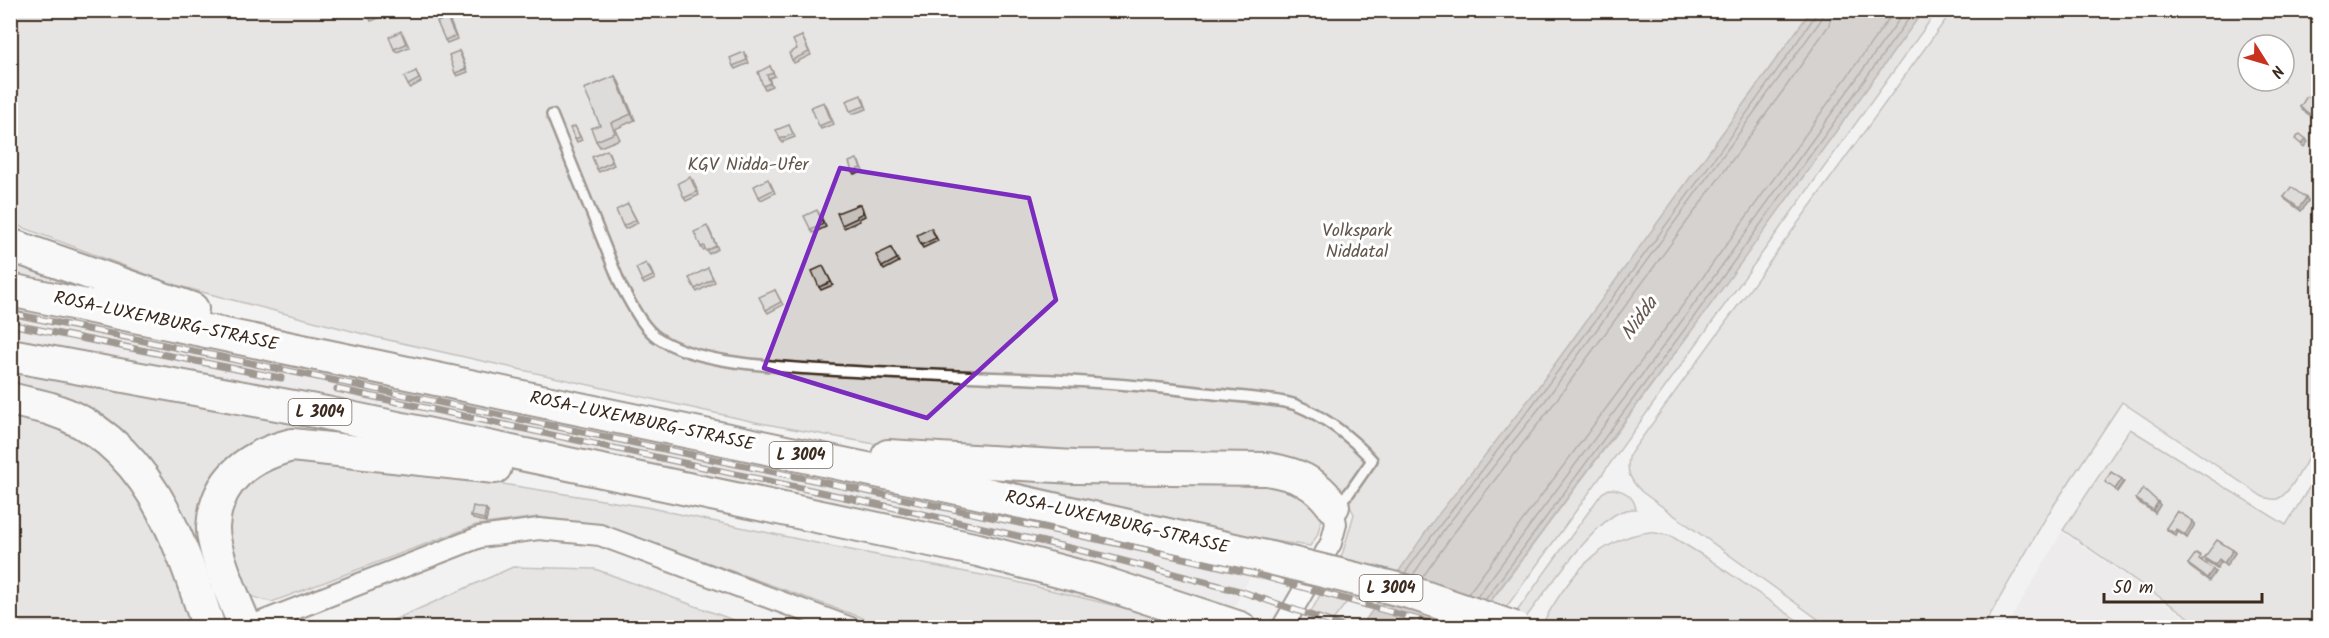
<svg xmlns="http://www.w3.org/2000/svg" width="2329" height="638" viewBox="0 0 2329 638" font-family="Kalam,sans-serif">
<style>
.built{fill:#e6e3e2}
.green{fill:#d8d5d2;stroke:#8a8078;stroke-width:1.5;fill-rule:evenodd}
.water{fill:#b2aba7;stroke:#827770;stroke-width:1.5}
.lines{fill:none;stroke-linecap:round;stroke-linejoin:round}
.shore{stroke:#6b5e55;stroke-width:1.5}
.service-casing{stroke:#3b2a1e;stroke-width:14}
.minor-casing{stroke:#3b2a1e;stroke-width:24}
.trunk-casing{stroke:#3b2a1e;stroke-width:36}
.service{stroke:#fff;stroke-width:9}
.minor{stroke:#fff;stroke-width:20}
.trunk{stroke:#fff;stroke-width:32}
.rail-casing{stroke:#3b2a1e;stroke-width:7}
.rail{stroke:#fff;stroke-width:4.5;stroke-dasharray:14;stroke-linecap:butt}
.trunk-bridge-casing{stroke:#3b2a1e;stroke-width:36;stroke-linecap:butt}
.trunk-bridge{stroke:#fff;stroke-width:32}
.wall{fill:#aaa5a3;stroke:#3b2a1e;stroke-width:1.5}
.shaded-wall{fill:#8b8684;stroke:#3b2a1e;stroke-width:1.5}
.building{fill:#c6c0bd;stroke:#3b2a1e;stroke-width:1.5}
.marked{fill:none;stroke:#7b2cbf;stroke-width:4.5;stroke-linejoin:round}
.labels{text-anchor:middle;dominant-baseline:central;stroke-width:6;stroke-linejoin:round;paint-order:stroke}
.shield{fill:#fff;stroke:#766a62;stroke-width:1.5}
.shield-label{font-size:16px;font-weight:bold;fill:#3b2a1e}
.park-label{font-size:18px;fill:#62554b;stroke:#fff}
.street-label{font-size:18px;fill:#3b2a1e;stroke:#fff}
.water-label{font-size:20px;font-style:italic;fill:#65574e;stroke:#fff}
</style>
<rect width="100%" height="100%" fill="#f3f2f2"/>
<filter id="ink" filterUnits="userSpaceOnUse"><feTurbulence type="fractalNoise" baseFrequency=".0167" numOctaves="2"/><feDisplacementMap in="SourceGraphic" scale="12" xChannelSelector="R" yChannelSelector="G"/><feConvolveMatrix kernelMatrix="1 2 1 2 8 2 1 2 1" color-interpolation-filters="sRGB"/></filter>
<g filter="url(#ink)">
<g class="built">
<polygon points="10,305 583,424 765,465 958,503 1255,567 1233,609 1188,594 11,341"/>
<polygon points="2062,532 2199,627 2006,627"/>
</g>
<g class="green">
<polygon points="10,11 1811,11 1534,393 1435,520 1398,573 1375,565 1327,628 1303,627 1343,552 1354,514 1346,499 1330,482 913,451 755,422 375,337 175,285 11,223"/>
<polygon points="1923,11 1937,11 1492,627 1471,628 1635,408"/>
<path d="M1952 11H2318V440C2310 453 2291 495 2277 499 2273 500 2268 498 2263 497L2122 402 2048 514 1983 627H1829L1642 492C1630 480 1625 471 1630 454ZM2248 45H2284V81H2248Z"/>
<polygon points="10,259 73,282 71,287 11,274"/>
<polygon points="11,372 412,445 326,439 225,473 222,603 217,604 158,480 11,392"/>
<polygon points="11,409 48,418 127,467 193,611 186,621 174,627 11,628"/>
<polygon points="2130,429 2286,525 2318,473 2318,627 2203,627 2063,530"/>
<path d="M271 460 384 465 646 507 835 547 1013 581 1141 612 1188 627H888L603 525 538 517 476 525 272 602C266 600 255 599 250 595 223 575 227 535 226 507Z"/>
<polygon points="988,476 1296,481 1323,514 1317,536 1310,546 1265,540"/>
<path d="M1609 489C1622 489 1634 495 1636 509 1630 509 1624 510 1618 513 1592 525 1538 601 1519 627L1505 628 1602 493Z"/>
<path d="M1650 532 1671 536 1707 558 1807 627 1564 628 1544 621C1568 578 1598 538 1650 532Z"/>
<polygon points="513,567 595,569 752,627 378,627"/>
</g>
<polygon class="water" points="1811,11 1923,11 1698,322 1471,627 1360,628 1434,520 1534,393"/>
<g class="lines">
<g class="shore">
<path d="M1405 573C1448 512 1495 455 1540 395 1633 271 1726 145 1815 16L1816 10"/>
<polyline points="1413,575 1445,528 1545,401 1821,20 1823,10"/>
<polyline points="1422,578 1453,534 1552,406 1785,88 1829,25 1832,10"/>
<polyline points="1468,594 1680,309 1895,10"/>
<polyline points="1477,597 1687,314 1906,10"/>
<polyline points="1485,600 1693,318 1915,10"/>
</g>
<g class="service-casing">
<path id="service" d="M552 115 621 286C631 303 641 326 658 338 696 363 767 366 812 369 943 378 1075 376 1206 393 1228 396 1277 398 1296 405 1325 417 1351 437 1372 460L1349 493 1336 504"/>
</g>
<g class="minor-casing">
<g id="minor">
<polyline points="246,628 480,537 539,529 600,535 851,628"/>
<polyline points="1282,628 1331,543 1336,524 1333,506"/>
</g>
</g>
<g class="trunk-casing">
<g id="trunk">
<polyline points="10,245 192,309"/>
<polyline points="10,290 977,492 1266,557"/>
<polyline points="10,355 326,413 978,550 1097,581 1240,628"/>
<path d="M10 399C24 403 38 405 51 409 148 440 180 540 209 628"/>
<path d="M888 456 1074 467 1267 469C1296 474 1315 481 1333 506"/>
<path d="M246 628C236 604 212 551 213 527 216 479 249 456 292 445L495 467"/>
</g>
</g>
<use href="#service" class="service"/>
<use href="#minor" class="minor"/>
<use href="#trunk" class="trunk"/>
<g class="rail-casing">
<g id="rail">
<polyline points="10,313 1106,541 1255,574 1448,628"/>
<polyline points="10,324 281,378"/>
<polyline points="337,389 923,514 1104,556 1243,592 1348,628"/>
</g>
</g>
<use href="#rail" class="rail"/>
<g class="trunk-bridge-casing">
<polyline id="trunk-bridge" points="1266,557 1409,592 1514,628"/>
</g>
<use href="#trunk-bridge" class="trunk-bridge"/>
</g>
<g class="wall">
<polygon points="366,10 394,10 394,12 371,21"/>
<polygon points="450,21 457,39 447,43 445,40"/>
<polygon points="403,34 409,47 397,52 394,49"/>
<polygon points="802,36 811,55 794,63 792,60"/>
<polygon points="459,51 461,54 468,72 457,76 455,73"/>
<polygon points="746,55 749,63 735,69 733,66"/>
<polygon points="770,66 775,76 769,78 772,86 765,89 763,86"/>
<polygon points="416,71 421,82 410,88 408,85"/>
<polygon points="615,76 619,82 635,120 615,129 620,139 600,147 596,141 600,125"/>
<polygon points="863,98 867,109 852,114 850,111"/>
<polygon points="2319,104 2319,118 2317,120 2302,110 2300,107"/>
<polygon points="826,105 834,124 821,129 819,126"/>
<polygon points="789,125 795,137 782,142 780,139"/>
<polygon points="575,126 582,140 577,142 575,139"/>
<polygon points="609,153 614,165 599,172 597,169"/>
<polygon points="859,162 863,171 854,174 852,171"/>
<polygon points="693,180 699,195 686,201 684,198"/>
<polygon points="770,182 775,193 761,200 759,197"/>
<polygon points="2284,197 2306,198 2308,201 2301,211 2286,200"/>
<polygon points="628,204 638,223 625,229 623,226"/>
<polygon points="862,207 865,216 859,219 860,221 844,228 842,225"/>
<polygon points="819,213 826,227 813,233 811,230"/>
<polygon points="709,229 718,249 709,254 706,249 703,250 701,247"/>
<polygon points="933,231 938,241 923,248 921,245"/>
<polygon points="891,248 899,262 884,270 882,267"/>
<polygon points="649,266 655,279 644,284 642,281"/>
<polygon points="823,266 833,285 821,290 819,287"/>
<polygon points="708,268 715,282 697,292 695,289"/>
<polygon points="775,290 783,305 768,313 766,310"/>
<polygon points="2136,499 2158,502 2160,505 2155,513 2138,502"/>
<polygon points="486,509 488,512 486,522 473,519 471,516"/>
<polygon points="2195,524 2187,538 2178,532 2176,536 2168,531 2166,528"/>
<polygon points="2233,550 2235,553 2226,566 2221,562 2217,568 2206,561 2204,558"/>
<polygon points="2203,559 2202,561 2215,572 2209,581 2190,567 2188,564"/>
</g>
<g class="shaded-wall">
<polygon points="615,76 619,82 635,120 631,114"/>
<polygon points="2319,112 2319,118 2317,120 2314,117"/>
<polygon points="2306,139 2308,142 2304,147 2301,144"/>
<polygon points="2306,198 2308,201 2301,211 2299,208"/>
<polygon points="2122,479 2124,482 2117,492 2115,489"/>
<polygon points="2158,502 2160,505 2155,513 2153,510"/>
<polygon points="486,509 488,512 486,522 484,519"/>
<polygon points="2193,521 2195,524 2187,538 2185,535"/>
<polygon points="2176,529 2178,532 2176,536 2174,533"/>
<polygon points="2233,550 2235,553 2226,566 2224,563"/>
<polygon points="2219,559 2221,562 2217,568 2215,565"/>
<polygon points="2213,569 2215,572 2209,581 2207,578"/>
</g>
<g class="building">
<polygon points="366,10 388,10 369,18"/>
<polygon points="447,18 455,36 445,40 437,22"/>
<polygon points="401,31 406,44 394,49 389,37"/>
<polygon points="802,36 809,52 792,60 789,53 797,49 793,40"/>
<polygon points="459,51 466,69 455,73 449,55"/>
<polygon points="744,52 747,60 733,66 730,58"/>
<polygon points="770,66 773,73 767,75 770,83 763,86 758,72"/>
<polygon points="416,71 419,79 408,85 404,77"/>
<polygon points="615,76 631,114 611,123 615,133 596,141 591,128 600,125 584,89"/>
<polygon points="861,95 865,106 850,111 846,101"/>
<polygon points="2307,96 2319,104 2319,112 2314,117 2300,107"/>
<polygon points="824,102 831,121 819,126 811,107"/>
<polygon points="789,125 793,134 780,139 776,130"/>
<polygon points="575,126 580,137 575,139 570,128"/>
<polygon points="2300,134 2306,139 2301,144 2295,139"/>
<polygon points="607,150 612,162 597,169 592,157"/>
<polygon points="857,159 861,168 852,171 849,162"/>
<polygon points="2319,160 2319,178 2310,172"/>
<polygon points="690,177 697,192 684,198 678,183"/>
<polygon points="768,179 773,190 759,197 754,186"/>
<polygon points="2291,187 2306,198 2299,208 2284,197"/>
<polygon points="628,204 636,220 623,226 616,210"/>
<polygon points="860,204 863,213 857,216 857,218 842,225 837,213"/>
<polygon points="817,210 823,224 811,230 804,216"/>
<polygon points="707,226 716,246 706,251 704,246 701,247 694,232"/>
<polygon points="931,228 936,238 921,245 917,235"/>
<polygon points="891,248 897,259 882,267 876,255"/>
<polygon points="646,263 653,276 642,281 636,268"/>
<polygon points="823,266 831,282 819,287 812,271"/>
<polygon points="708,268 713,279 695,289 689,278"/>
<polygon points="775,290 781,302 766,310 759,297"/>
<polygon points="2111,472 2122,479 2115,489 2105,482"/>
<polygon points="2143,488 2158,502 2153,510 2136,499"/>
<polygon points="473,506 486,509 484,519 471,516"/>
<polygon points="2177,511 2193,521 2185,535 2176,529 2174,533 2166,528"/>
<polygon points="2217,540 2233,550 2224,563 2219,559 2215,565 2204,558"/>
<polygon points="2196,553 2201,556 2199,559 2213,569 2207,578 2188,564"/>
</g>
</g>
<path d="M0 0H2329V638H0ZM840 168 1029 198 1056 300 927 418 764 368Z" fill="#f3f2f2" fill-opacity=".55" fill-rule="evenodd"/>
<path class="marked" d="M840 168 1029 198 1056 300 927 418 764 368Z"/>
<g class="labels">
<g class="shield">
<rect x="288.5" y="399" width="63" height="26" rx="4.5"/>
<rect x="769.5" y="442" width="63" height="26" rx="4.5"/>
<rect x="1359.5" y="575" width="63" height="26" rx="4.5"/>
</g>
<g class="shield-label">
<text x="320" y="412">L 3004</text>
<text x="801" y="455">L 3004</text>
<text x="1391" y="588">L 3004</text>
</g>
<g class="park-label">
<text x="748" y="165">KGV Nidda-Ufer</text>
<text x="1357" y="231">Volkspark<tspan x="1357" dy="21">Niddatal</tspan></text>
</g>
<g class="street-label">
<text transform="translate(166 322) rotate(12)">ROSA-LUXEMBURG-STRASSE</text>
<text transform="translate(642 422) rotate(12)">ROSA-LUXEMBURG-STRASSE</text>
<text transform="translate(1117 523) rotate(13)">ROSA-LUXEMBURG-STRASSE</text>
</g>
<g class="water-label">
<text transform="translate(1640 319) rotate(-54)">Nidda</text>
</g>
</g>
<rect width="2329" height="638" fill="none" stroke="#fff" stroke-width="36"/>
<rect x="18" y="18" width="2293" height="602" fill="none" stroke="#3b2a1e" stroke-width="2" filter="url(#ink)"/>
<g transform="translate(2266 63) rotate(127)"><circle r="28" fill="#ffffff" stroke="#b1aaa5" stroke-width="1.5"/>
<path d="M0-4.5L10 22L0 15L-10 22Z" fill="#c8321e"/>
<text y="-9" font-size="16" font-weight="bold" text-anchor="middle" fill="#3b2a1e">N</text>
</g>
<path d="M2104 593v9h158v-9" fill="none" stroke="#3b2a1e" stroke-width="3"/>
<text x="2113" y="593" font-size="18" fill="#3b2a1e" stroke="#ffffff" stroke-width="4.5" paint-order="stroke">50 m</text>
</svg>
